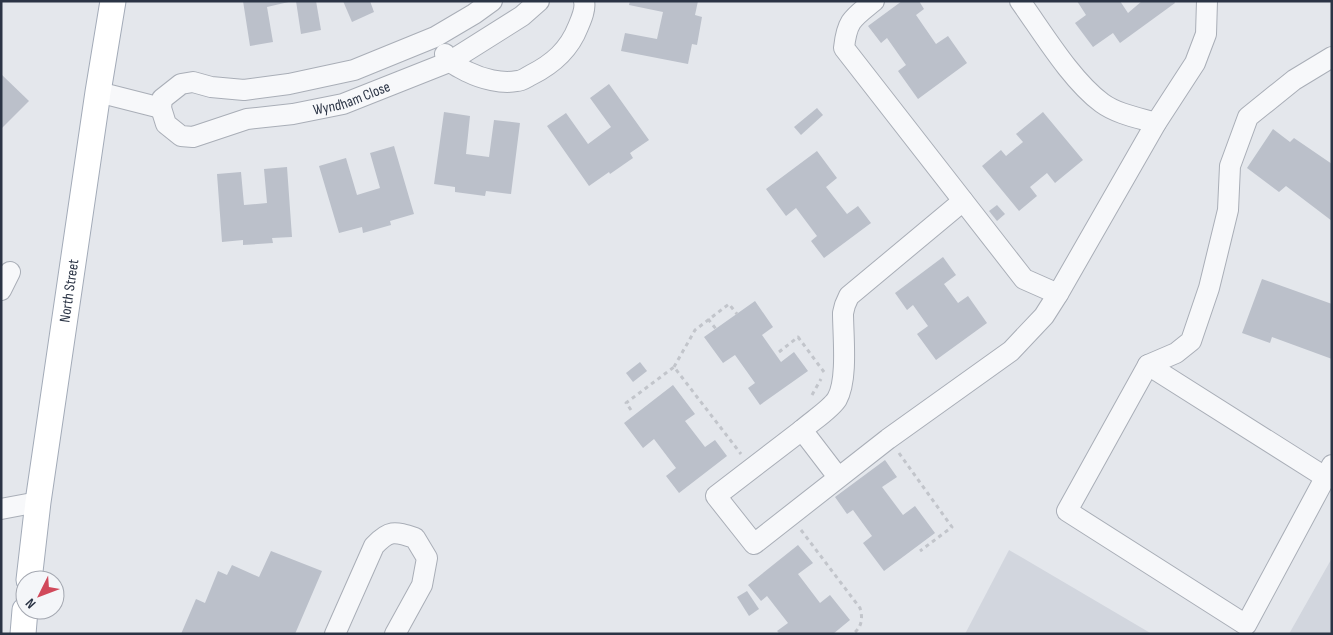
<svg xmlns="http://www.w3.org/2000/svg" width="1333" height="635" viewBox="0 0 1333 635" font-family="'Sofia Sans Condensed',sans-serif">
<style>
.built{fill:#d2d6de}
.building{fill:#bbc0ca}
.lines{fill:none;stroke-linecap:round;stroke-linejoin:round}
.minor-casing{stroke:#a9aeb7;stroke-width:22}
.major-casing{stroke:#a3abb8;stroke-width:27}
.path{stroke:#c2c5cb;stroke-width:3;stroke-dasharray:4 4;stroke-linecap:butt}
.minor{stroke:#f7f8fa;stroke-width:20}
.major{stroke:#fff;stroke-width:25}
.labels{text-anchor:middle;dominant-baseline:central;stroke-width:4;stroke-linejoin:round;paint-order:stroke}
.street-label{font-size:15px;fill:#2b3445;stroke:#f4f6f9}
</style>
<rect width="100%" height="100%" fill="#e4e7ec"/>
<g class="built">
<polygon points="1009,550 1152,634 965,634"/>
<polygon points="1332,558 1332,634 1289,634"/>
</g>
<g class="building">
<polygon points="243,1 293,1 267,7 273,42 250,46"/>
<polygon points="296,1 316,1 321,30 301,34"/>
<polygon points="343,1 370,1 374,12 352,22"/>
<polygon points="630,1 698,1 695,15 702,17 697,45 692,44 688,64 621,51 625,33 657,39 663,12 629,5"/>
<polygon points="902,1 919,1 924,9 916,15 936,44 948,36 967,63 918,99 898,71 906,65 887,38 881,43 868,26"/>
<polygon points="1077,1 1120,1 1128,13 1142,1 1174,1 1175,3 1120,43 1113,33 1093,47 1075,23 1086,15"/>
<polygon points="2,75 29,101 1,129 1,76"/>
<polygon points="609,84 649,140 630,153 633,158 610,174 609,172 589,186 547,126 566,113 588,144 611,127 590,98"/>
<polygon points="817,108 823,115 801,135 794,127"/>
<polygon points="444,112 470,116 466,154 489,157 494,120 520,123 511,194 486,191 485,196 455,192 455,187 434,184"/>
<polygon points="1043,112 1083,160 1055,183 1047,173 1030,187 1037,196 1019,211 982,166 1001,150 1006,156 1023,142 1016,134"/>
<polygon points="1273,129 1290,142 1294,138 1332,164 1332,221 1286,186 1279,192 1247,168"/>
<polygon points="394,146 414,214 390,221 391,225 363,233 362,227 339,233 319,166 346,158 357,195 380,188 370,153"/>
<polygon points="817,151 837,178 826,187 847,214 858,206 871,223 824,258 811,241 817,236 796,208 786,216 766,189"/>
<polygon points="287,167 292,237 272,238 273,243 243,245 243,240 222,242 217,174 241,172 244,205 267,203 264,169"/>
<polygon points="997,205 1005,214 997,221 989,211"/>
<polygon points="943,257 956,275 944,284 958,303 968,296 987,323 936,360 917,334 928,326 913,305 907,310 895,293"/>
<polygon points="1262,279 1332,304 1332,359 1272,337 1270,343 1242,333"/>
<polygon points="755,301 773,327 762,335 781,362 794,352 808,371 760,405 748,388 755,383 735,355 723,363 704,337"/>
<polygon points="640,362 647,371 633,382 626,373"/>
<polygon points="673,385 695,414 685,421 705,447 715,440 727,456 679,493 666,476 676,468 654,439 643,448 624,423"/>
<polygon points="885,460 897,477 882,487 903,515 915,506 935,533 884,571 863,543 872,536 853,510 847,514 835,497"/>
<polygon points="798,545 813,563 798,574 820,603 830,595 850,620 833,634 780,634 777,631 788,623 767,596 761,601 748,585"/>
<polygon points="271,551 322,571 295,634 181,634 196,599 205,603 218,571 227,575 232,565 259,577"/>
<polygon points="747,591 759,609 749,616 737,597"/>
</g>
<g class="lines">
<g class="minor-casing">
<g id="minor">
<path id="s1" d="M492 1 474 14 435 37 354 70 289 84 244 90 211 87 193 82 181 84 162 99 161 108 166 124 181 136 193 137 247 119 293 114 343 104 449 62 522 16 539 1"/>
<path d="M874 1C853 18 847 20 844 48L1024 279 1058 294"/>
<path d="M1020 1C1043 33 1071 80 1102 103 1117 114 1139 118 1156 123"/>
<path d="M445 54C450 64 458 67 468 72 482 79 502 84 517 81 522 81 527 77 531 75 553 64 569 50 578 27 581 20 586 9 584 1"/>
<polyline points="1332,57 1294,80 1248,117 1230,166 1228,210 1209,288 1191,341 1176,353 1148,365 1067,511 1246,625 1332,465"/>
<polyline points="98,92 161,108"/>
<polyline points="1,290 10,272"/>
<polyline points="1148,365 1325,477"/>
<path d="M802 430C812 421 831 409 837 399 848 380 843 335 843 313L845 305 849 296 963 201"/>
<polyline points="838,477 802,430 716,496 754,544 888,439 1011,351 1044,316 1058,294 1156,123 1195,63 1206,34 1207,1"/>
<polyline points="1,509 38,502"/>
<path d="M335 634 374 546C389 530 394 531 415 538L427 558 422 585 395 634"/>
</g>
</g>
<g class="major-casing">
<g id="major">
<path id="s2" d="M29 580 38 502 98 92 113 1"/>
<polyline points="23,634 25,610"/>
</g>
</g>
<g class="path">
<polyline points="708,319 716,329"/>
<polyline points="779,352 798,337 824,372"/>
<polyline points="674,367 695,330 729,304 737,314"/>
<polyline points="812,395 821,379"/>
<polyline points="631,410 626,403 674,367 741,454"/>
<polyline points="899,453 952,527 920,551"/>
<path d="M801 530 860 608C863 618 862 627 853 634"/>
</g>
<use href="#minor" class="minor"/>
<use href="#major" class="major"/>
</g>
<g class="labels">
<g class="street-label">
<text stroke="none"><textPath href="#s1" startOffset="576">Wyndham Close</textPath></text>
<text stroke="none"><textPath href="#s2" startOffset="292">North Street</textPath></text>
</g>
</g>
<rect width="1333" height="635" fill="none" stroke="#2b3445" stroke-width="5"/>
<g transform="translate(40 595) rotate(228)"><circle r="24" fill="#f4f6f9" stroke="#a4a8b1"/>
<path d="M0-4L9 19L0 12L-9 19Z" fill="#d1495b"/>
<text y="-8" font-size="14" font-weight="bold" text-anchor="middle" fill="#2b3445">N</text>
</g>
</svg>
